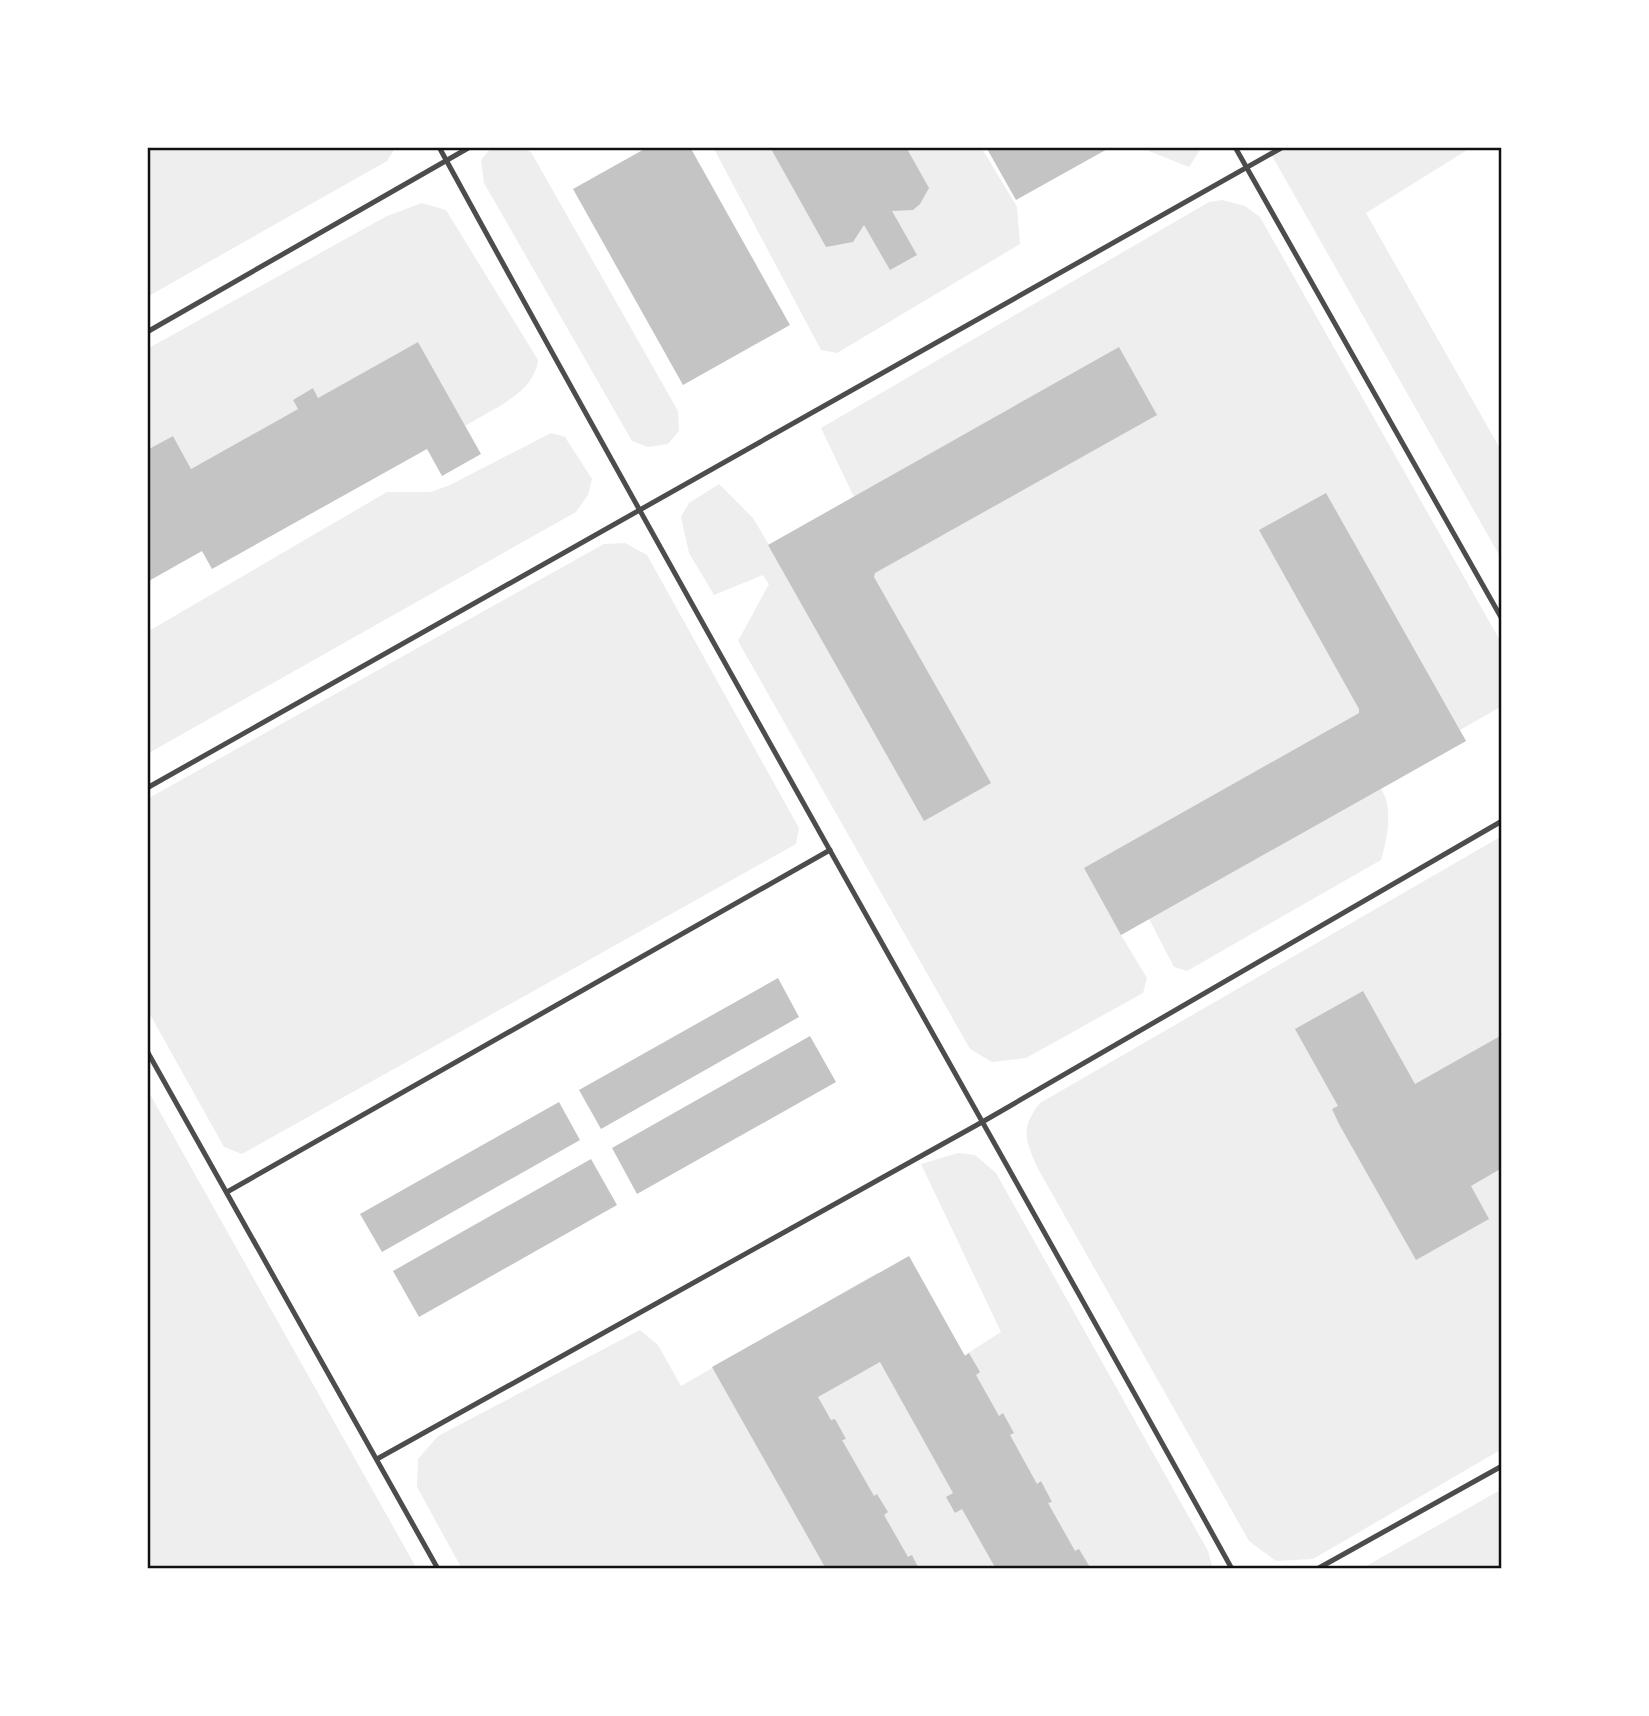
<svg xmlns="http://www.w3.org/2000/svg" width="1649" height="1716" viewBox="0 0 1649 1716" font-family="Roboto,sans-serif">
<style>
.green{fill:#eee}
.building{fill:#c4c4c4}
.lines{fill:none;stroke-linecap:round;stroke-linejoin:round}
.service{stroke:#4c4c4c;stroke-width:5}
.neatline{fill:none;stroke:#111;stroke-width:2.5}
</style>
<rect width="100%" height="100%" fill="#fff"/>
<g class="green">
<polygon points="147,147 396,147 387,161 147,297"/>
<polygon points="492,147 520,147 531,152 678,411 679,431 668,444 648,447 632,441 484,183 481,160"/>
<polygon points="713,147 981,147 1017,207 1020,244 837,353 821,350"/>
<polygon points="1139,147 1202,147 1189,167"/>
<polygon points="1267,147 1472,147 1366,213 1502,452 1502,560"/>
<path d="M1222 200 1245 206 1260 217 1502 644V706L1460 730 1466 741 1381 789C1394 808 1387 839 1381 860L1187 971 1174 967 1149 919 1121 935 1147 978 1143 993 1026 1058 992 1062 970 1049 738 641 769 584 763 575 714 595 689 553 681 517 689 503 719 484 753 518 769 545 854 497 821 428 1209 202Z"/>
<path d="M422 203 446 210 538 360C534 394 492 409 465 426L418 342 318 398 313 388 293 400 298 409 191 469 173 436 147 450V349L387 216Z"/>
<polygon points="551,433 565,437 592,479 588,495 576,512 147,754 147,632 387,492 431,492 450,485"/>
<polygon points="625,543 647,555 799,828 796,844 242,1154 224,1147 147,1009 147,799 604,544"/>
<path d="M1502 836V1449L1313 1559 1276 1561 1249 1541 1037 1167C1025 1138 1020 1129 1040 1103Z"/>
<polygon points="147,1089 417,1569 147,1569"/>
<polygon points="958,1153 975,1155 996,1173 1208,1551 1213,1569 462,1569 417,1487 418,1459 438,1436 640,1330 658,1345 681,1386 877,1273 965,1355 1001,1332 921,1164"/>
<polygon points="1502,1489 1502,1569 1361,1569"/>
</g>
<g class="building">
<polygon points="648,147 690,147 790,325 683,385 573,189"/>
<polygon points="770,147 906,147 929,188 920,204 913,210 892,211 917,255 890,270 864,225 853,242 826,247"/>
<polygon points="986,147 1111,147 1016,200"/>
<polygon points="418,342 481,454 442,476 427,449 212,569 202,551 147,582 147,450 173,436 191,469 298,409 293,400 313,388 318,398"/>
<polygon points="1119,347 1157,415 875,573 874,577 991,783 924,821 768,545"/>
<polygon points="1326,493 1466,741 1121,935 1084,868 1359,713 1359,709 1259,530"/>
<polygon points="778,978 799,1017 601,1129 579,1090"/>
<polygon points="1363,991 1415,1084 1502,1035 1502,1168 1471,1186 1489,1219 1416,1260 1339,1124 1332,1109 1338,1106 1295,1029"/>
<polygon points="810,1036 836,1082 637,1194 612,1148"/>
<polygon points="559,1102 580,1140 382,1252 360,1214"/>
<polygon points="591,1159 617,1205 419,1317 393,1271"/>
<polygon points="909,1256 965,1356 969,1353 980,1372 976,1375 999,1416 1003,1413 1014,1433 1010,1435 1037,1484 1041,1481 1052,1502 1048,1503 1075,1551 1079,1549 1091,1569 996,1569 962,1509 955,1513 946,1497 953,1493 880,1362 818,1397 831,1420 835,1419 846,1439 842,1440 874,1496 877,1494 888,1512 884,1515 908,1557 912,1555 919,1569 826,1569 712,1367"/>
</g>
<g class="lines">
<g class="service">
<path d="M439 147C699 623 969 1094 1232 1569"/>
<polyline points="1235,147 1502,619"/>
<polyline points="147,332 470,147"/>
<polyline points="147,788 1283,147"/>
<polyline points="147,1051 438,1569"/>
<polyline points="227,1192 830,850"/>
<polyline points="377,1459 984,1121 1502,821"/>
<polyline points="1317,1569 1502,1466"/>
</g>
</g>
<rect width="1649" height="1716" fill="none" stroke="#ffffff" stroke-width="298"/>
<rect x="149" y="149" width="1351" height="1418" class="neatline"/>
</svg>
